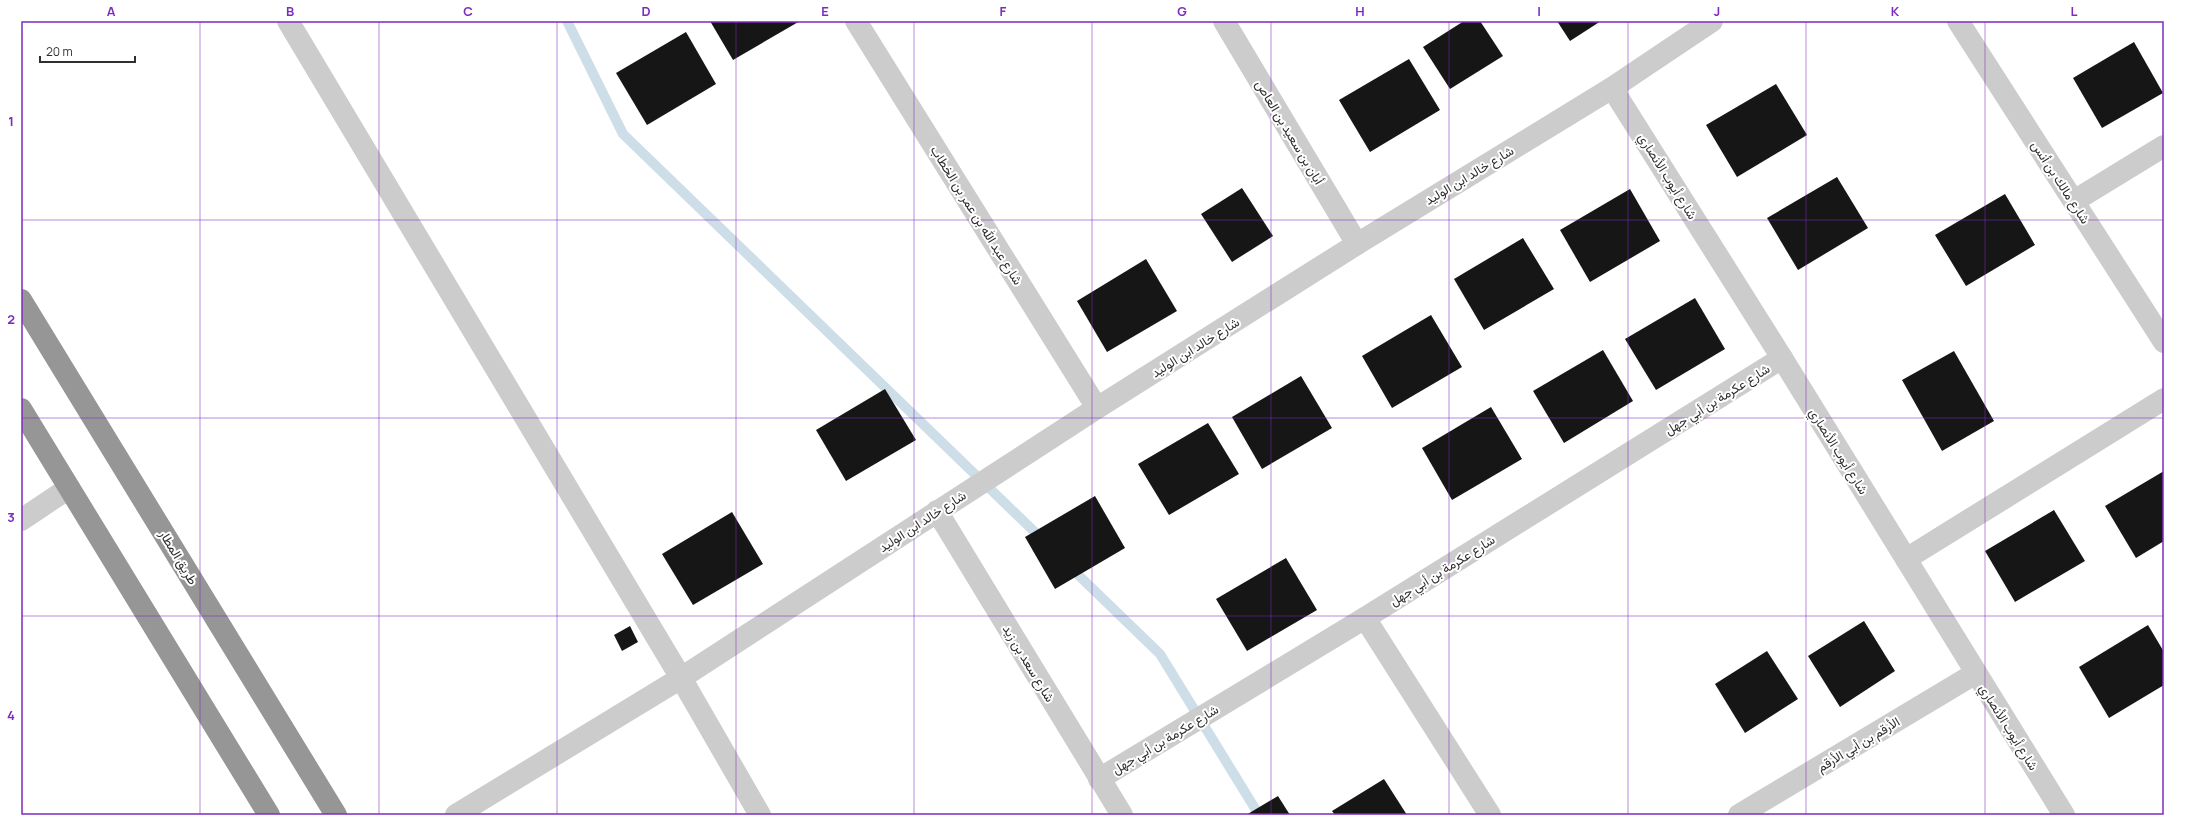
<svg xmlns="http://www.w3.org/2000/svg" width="2185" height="836" viewBox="0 0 2185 836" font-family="Manrope,Vazirmatn,sans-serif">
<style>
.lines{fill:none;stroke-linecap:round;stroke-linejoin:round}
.stream{stroke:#cddee8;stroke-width:10}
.building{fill:#161616}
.minor{stroke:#ccc;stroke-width:22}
.highway{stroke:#969696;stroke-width:22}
.grid{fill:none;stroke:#7b2cbf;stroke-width:1;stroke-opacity:0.55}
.labels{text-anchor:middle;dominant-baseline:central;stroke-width:4;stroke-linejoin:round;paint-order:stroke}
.street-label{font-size:13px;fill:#2f2f2f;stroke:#fff}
.neatline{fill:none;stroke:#7b2cbf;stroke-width:1.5}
.grid-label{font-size:13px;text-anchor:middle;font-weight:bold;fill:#7b2cbf}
</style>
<rect width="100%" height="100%" fill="#fff"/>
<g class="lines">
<g class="stream">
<polyline points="567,21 623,134 1043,540"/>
<polyline points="1070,567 1160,654 1259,815"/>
</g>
</g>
<g class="building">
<polygon points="710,21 800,21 733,60"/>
<polygon points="1464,21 1480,21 1503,56 1450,89 1423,47"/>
<polygon points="1557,21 1601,21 1570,41"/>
<polygon points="686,32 716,84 647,125 616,73"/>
<polygon points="2134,42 2163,93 2102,128 2073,78"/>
<polygon points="1409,59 1440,110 1370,152 1339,100"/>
<polygon points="1776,84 1807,135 1737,177 1706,125"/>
<polygon points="1837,177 1868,228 1798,270 1767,218"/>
<polygon points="1242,188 1273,236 1232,262 1201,214"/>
<polygon points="1630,189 1660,241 1590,282 1560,230"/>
<polygon points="2005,194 2035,245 1966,286 1935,235"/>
<polygon points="1523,238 1554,289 1484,330 1454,279"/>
<polygon points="1146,259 1177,311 1107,352 1077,301"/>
<polygon points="1695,298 1725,349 1656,390 1625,339"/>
<polygon points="1431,315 1462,367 1392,408 1362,356"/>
<polygon points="1603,350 1633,401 1564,443 1533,391"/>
<polygon points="1954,351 1994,421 1942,451 1902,380"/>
<polygon points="1301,376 1332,428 1262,469 1232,417"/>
<polygon points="885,389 916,440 846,481 816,430"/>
<polygon points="1491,407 1522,459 1452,500 1422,448"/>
<polygon points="1208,423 1239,474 1169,515 1138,464"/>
<polygon points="2164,471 2164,541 2136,558 2105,506"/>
<polygon points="1095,496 1125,548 1055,589 1025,537"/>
<polygon points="2054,510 2085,561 2015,602 1985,551"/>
<polygon points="732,512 763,564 693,605 662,554"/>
<polygon points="1286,558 1317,610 1247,651 1216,599"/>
<polygon points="1864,621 1895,671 1840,707 1808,656"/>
<polygon points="2148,625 2164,652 2164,685 2109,718 2079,667"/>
<polygon points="630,626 638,642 622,651 614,635"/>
<polygon points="1767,651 1798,699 1745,733 1715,684"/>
<polygon points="1384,779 1407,815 1335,815 1332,811"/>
<polygon points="1278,796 1290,815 1246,815"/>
</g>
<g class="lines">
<g class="minor">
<polyline points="288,21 681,678 760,815"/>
<polyline points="856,21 1097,408"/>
<polyline points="1224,21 1357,244"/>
<polyline points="1958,21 2164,342"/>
<polyline points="1612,88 1782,358 2064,815"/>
<polyline points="2074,201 2164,146"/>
<polyline points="937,511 1122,815"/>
<polyline points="21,520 69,488"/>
<polyline points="1906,559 2164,399"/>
<polyline points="1365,618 1490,815"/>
<polyline points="1099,779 1365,618 1782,358"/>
<polyline points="456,815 681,678 1097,408 1357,244 1612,88 1712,21"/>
<polyline points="1739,815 1976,673"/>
</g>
<g class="highway">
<polyline points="21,300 336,815"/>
<polyline points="21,409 269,815"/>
</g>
</g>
<path class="grid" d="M200 21V815M379 21V815M557 21V815M736 21V815M914 21V815M1092 21V815M1271 21V815M1449 21V815M1628 21V815M1806 21V815M1985 21V815M21 220H2164M21 418H2164M21 616H2164"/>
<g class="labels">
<g class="street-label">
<text transform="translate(1290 132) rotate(59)">أبان بن سعيد بن العاص</text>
<text transform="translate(1469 175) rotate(-31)">شارع خالد ابن الوليد</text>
<text transform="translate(1668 176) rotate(58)">شارع أيوب الأنصاري</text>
<text transform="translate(2061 182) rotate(57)">شارع مالك بن أنس</text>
<text transform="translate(977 215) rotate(58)">شارع عبد الله بن عمر بن الخطاب</text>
<text transform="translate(1195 347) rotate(-32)">شارع خالد ابن الوليد</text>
<text transform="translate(1717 399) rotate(-32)">شارع عكرمة بن أبي جهل</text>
<text transform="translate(1839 451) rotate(58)">شارع أيوب الأنصاري</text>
<text transform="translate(922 521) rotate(-33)">شارع خالد ابن الوليد</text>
<text transform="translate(179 557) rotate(59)">طريق المطار</text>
<text transform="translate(1442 570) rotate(-32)">شارع عكرمة بن أبي جهل</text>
<text transform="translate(1029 663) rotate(59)">شارع سعد بن زيد</text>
<text transform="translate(2009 727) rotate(58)">شارع أيوب الأنصاري</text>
<text transform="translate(1165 739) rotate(-31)">شارع عكرمة بن أبي جهل</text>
<text transform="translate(1858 744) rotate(-31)">الأرقم بن أبي الأرقم</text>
</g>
</g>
<rect width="2185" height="836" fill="none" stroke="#ffffff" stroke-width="44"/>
<path d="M40 56v6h95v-6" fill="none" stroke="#2f2f2f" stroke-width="2"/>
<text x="46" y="56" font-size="12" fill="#2f2f2f" stroke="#ffffff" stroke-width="3" paint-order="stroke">20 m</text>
<rect x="22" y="22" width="2141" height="792" class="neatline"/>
<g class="grid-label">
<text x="111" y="16">A</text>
<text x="290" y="16">B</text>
<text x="468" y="16">C</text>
<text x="646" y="16">D</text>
<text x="825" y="16">E</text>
<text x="1003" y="16">F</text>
<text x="1182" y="16">G</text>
<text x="1360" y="16">H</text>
<text x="1539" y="16">I</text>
<text x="1717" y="16">J</text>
<text x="1895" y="16">K</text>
<text x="2074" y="16">L</text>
<text x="11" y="126">1</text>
<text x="11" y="324">2</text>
<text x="11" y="522">3</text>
<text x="11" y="720">4</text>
</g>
</svg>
